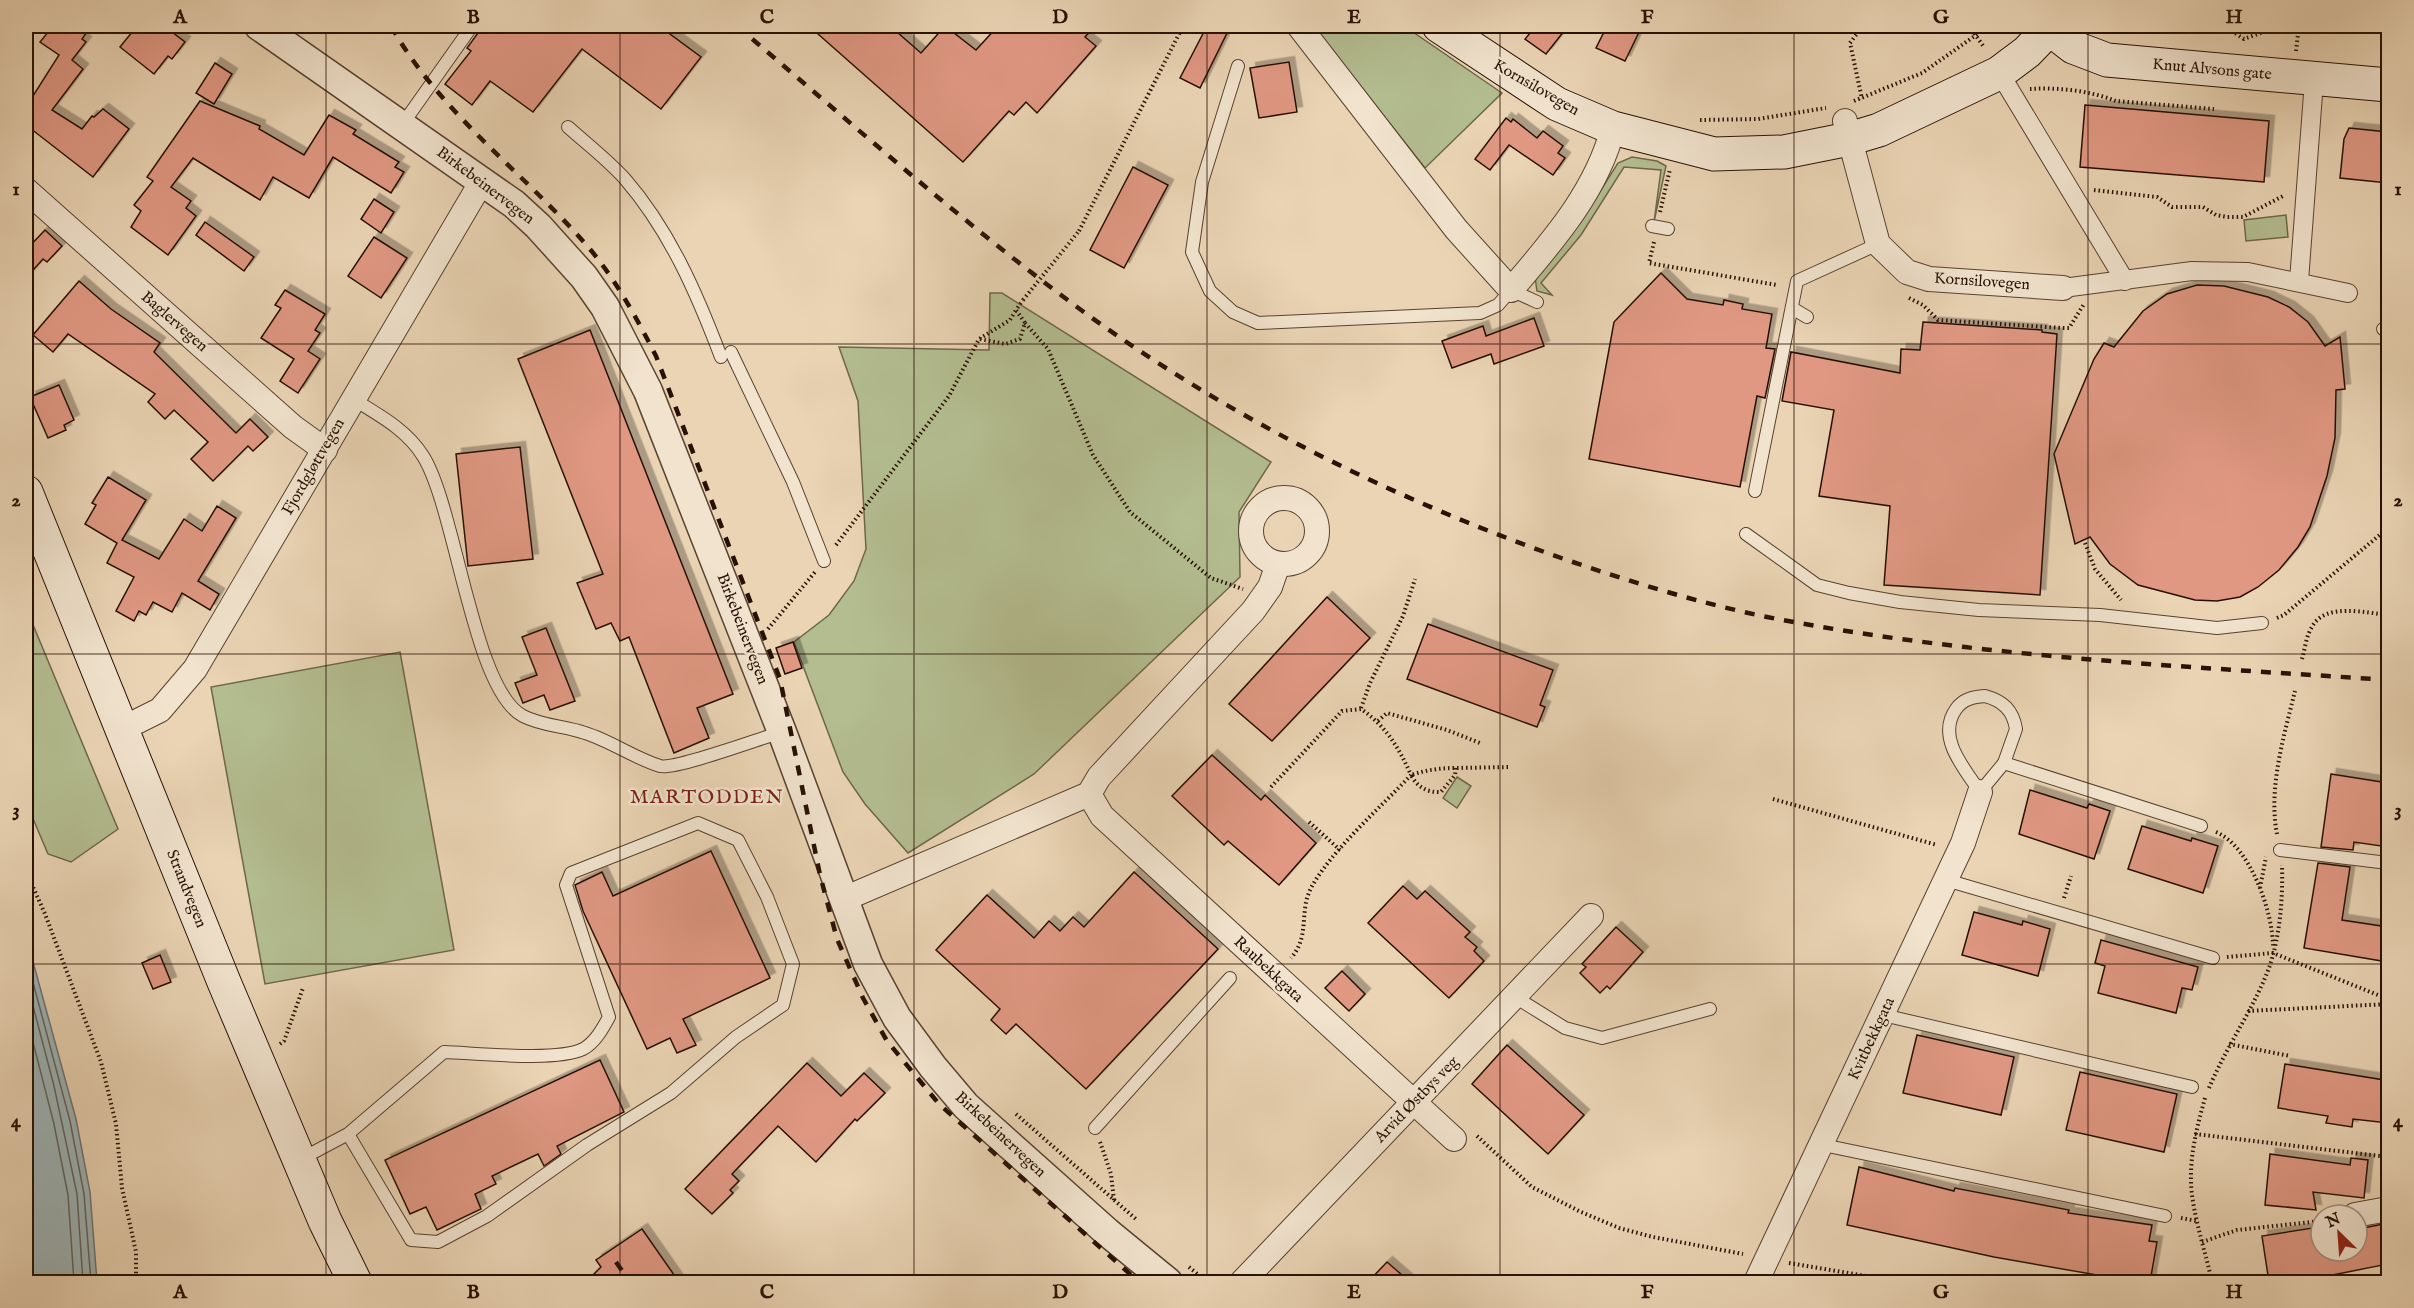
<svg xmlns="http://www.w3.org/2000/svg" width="2414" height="1308" viewBox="0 0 2414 1308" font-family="'IM FELL English',serif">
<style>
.green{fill:#b3bd90;stroke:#6e674a;stroke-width:1.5}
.water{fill:#9db5b8;stroke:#6e7370;stroke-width:1.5}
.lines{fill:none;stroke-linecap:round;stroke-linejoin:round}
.shore{stroke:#62635e;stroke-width:1.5}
.building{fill:#e09883;stroke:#281104;stroke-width:1.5;filter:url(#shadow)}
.service-casing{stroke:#584230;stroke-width:14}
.pedestrian-casing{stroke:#584230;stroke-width:20}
.minor-casing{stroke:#584230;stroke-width:26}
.tertiary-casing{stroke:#584230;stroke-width:31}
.secondary-casing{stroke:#281104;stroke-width:35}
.path{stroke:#281104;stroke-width:4;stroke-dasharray:1.5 3;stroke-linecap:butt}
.service{stroke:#f1e3ce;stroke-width:12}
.pedestrian{stroke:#f1e3ce;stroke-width:18}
.minor{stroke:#f1e3ce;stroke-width:24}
.tertiary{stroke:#f1e3ce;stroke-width:28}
.secondary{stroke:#f1e3ce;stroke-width:33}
.rail{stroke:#281104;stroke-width:4.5;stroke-dasharray:10 10;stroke-linecap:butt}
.path-bridge{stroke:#281104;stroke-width:4;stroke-dasharray:1.5 3;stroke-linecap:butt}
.grid{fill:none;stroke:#281104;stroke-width:1.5;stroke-opacity:0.55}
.labels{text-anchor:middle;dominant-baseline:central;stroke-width:5;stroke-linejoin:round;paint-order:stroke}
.street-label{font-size:16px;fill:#281104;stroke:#f1e3ce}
.quarter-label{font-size:20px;letter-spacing:1.5px;fill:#7a1f14;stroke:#f1e3ce}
.neatline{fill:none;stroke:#281104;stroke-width:2}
.grid-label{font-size:20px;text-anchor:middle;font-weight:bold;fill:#281104}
</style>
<defs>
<filter id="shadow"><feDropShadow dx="5.5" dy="-5.5" stdDeviation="0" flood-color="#0004"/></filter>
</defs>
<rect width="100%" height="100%" fill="#ead4b4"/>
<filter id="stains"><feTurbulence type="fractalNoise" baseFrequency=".00333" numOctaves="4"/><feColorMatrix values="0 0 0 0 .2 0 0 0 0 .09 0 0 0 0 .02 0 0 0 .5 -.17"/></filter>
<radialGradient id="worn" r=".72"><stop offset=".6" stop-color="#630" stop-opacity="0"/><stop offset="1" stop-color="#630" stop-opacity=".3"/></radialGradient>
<g class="green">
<polygon points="1313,26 1404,26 1502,93 1425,168"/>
<polygon points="1632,157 1657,161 1666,166 1654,222 1661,170 1624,167 1581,235 1541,283 1552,295 1537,291 1535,277 1580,223 1618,163"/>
<polygon points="2286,215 2288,237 2246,241 2244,220"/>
<polygon points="990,293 1002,293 1271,462 1239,512 1240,577 1034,774 908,853 865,804 843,772 794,642 829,615 854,581 866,549 858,401 839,347 989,350"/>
<polygon points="26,608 118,829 71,862 48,854 26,802"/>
<polygon points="400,652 454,950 265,984 211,687"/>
<polygon points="1457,777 1471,786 1457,808 1443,798"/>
</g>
<polygon class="water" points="26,936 76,1119 90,1192 97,1282 26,1282"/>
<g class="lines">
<g class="shore">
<polyline points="26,956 70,1121 84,1194 91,1282"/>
<polyline points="26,979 54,1086 77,1194 83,1282"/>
<polyline points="26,1015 54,1124 68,1195 74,1282"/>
</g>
</g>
<g class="building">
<polygon points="53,26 91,26 82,39 86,42 72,60 83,69 52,110 82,129 92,116 94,117 103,109 129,129 93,177 26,125 26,107 59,55 40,42"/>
<polygon points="137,26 164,26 185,42 172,59 168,56 154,74 120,47"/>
<polygon points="483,26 659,26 701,57 661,109 582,49 533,112 490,81 472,105 445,84 471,51 467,48"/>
<polygon points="809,26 890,26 921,53 945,26 976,50 998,26 1095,26 1085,37 1096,46 1037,113 1026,102 1014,115 1009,111 963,162"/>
<polygon points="1207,26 1217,26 1228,31 1200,88 1180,78"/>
<polygon points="1536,26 1568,26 1546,54 1525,39"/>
<polygon points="1607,26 1642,26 1625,61 1596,48"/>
<polygon points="1289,62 1297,112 1259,118 1250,68"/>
<polygon points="215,63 232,74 214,104 196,93"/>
<polygon points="200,101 260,126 259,129 304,155 329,115 356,130 353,134 399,162 395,167 404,172 391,193 333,157 309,198 273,177 260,200 193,158 171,187 191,201 186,208 196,216 168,255 131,227 141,211 134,205 153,181 147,177"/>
<polygon points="2085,105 2269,121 2264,182 2080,167"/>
<polygon points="1506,118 1511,122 1513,119 1537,138 1543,131 1563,146 1558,153 1565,158 1553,175 1509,145 1490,170 1475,159"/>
<polygon points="2349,128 2388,132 2388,183 2340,178 2344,139"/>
<polygon points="1133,167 1168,185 1124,268 1090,250"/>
<polygon points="374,199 394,212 381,233 361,219"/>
<polygon points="205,222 254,257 244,271 196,235"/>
<polygon points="45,230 62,246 47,262 43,259 26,278 26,250"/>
<polygon points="374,237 407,258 381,298 348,276"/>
<polygon points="1661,273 1687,299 1723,305 1724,300 1743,304 1742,309 1772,314 1766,348 1775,349 1765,398 1757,396 1740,487 1589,459 1614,322"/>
<polygon points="79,281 111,309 160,343 154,352 236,433 250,419 268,437 253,451 248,446 213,481 191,459 208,442 174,410 165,419 148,402 155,394 68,334 53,352 33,335"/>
<polygon points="2197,285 2224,286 2268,297 2289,307 2308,322 2325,346 2340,337 2345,389 2336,390 2335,438 2327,476 2310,527 2298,547 2279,570 2258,587 2240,597 2217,601 2195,600 2138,585 2110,564 2090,537 2075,544 2054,454 2094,359 2104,343 2114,347 2143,311 2167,294"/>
<polygon points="285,290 325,314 315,330 320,333 308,351 320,359 298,393 280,381 294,359 261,338 281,308 275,305"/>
<polygon points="1534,318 1544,346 1494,364 1491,354 1452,368 1442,341 1483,326 1486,336"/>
<polygon points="1923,322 2042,330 2042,332 2057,334 2040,595 1884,585 1890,506 1819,496 1834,410 1782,401 1791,352 1900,373 1901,349 1920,350"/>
<polygon points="590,330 733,694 697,708 709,738 674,753 629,637 620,641 611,623 596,629 577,583 603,574 518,359"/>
<polygon points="59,385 74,420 64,425 66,430 48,438 30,397"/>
<polygon points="520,447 533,559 468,566 456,454"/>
<polygon points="108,477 146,500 122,540 159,559 184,519 202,531 217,506 236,518 198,581 219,594 210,610 182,593 172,612 153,602 146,615 139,611 134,621 116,611 134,577 107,563 117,543 85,524 96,505 92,503"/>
<polygon points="1327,597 1370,638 1272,741 1229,704"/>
<polygon points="1428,624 1553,670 1540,705 1545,707 1537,727 1407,679"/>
<polygon points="546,628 575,701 550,710 544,695 523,703 515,683 537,675 522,637"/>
<polygon points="793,642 802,668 785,674 776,648"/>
<polygon points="1212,755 1261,800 1265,795 1316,843 1279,885 1228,841 1224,845 1172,796"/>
<polygon points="2331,774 2388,783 2388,847 2354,842 2353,850 2321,847"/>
<polygon points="2030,790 2087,808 2089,804 2110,811 2094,859 2019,834"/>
<polygon points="2142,826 2191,841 2192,838 2218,846 2203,893 2128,869"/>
<polygon points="711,851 770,978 683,1019 696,1045 677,1053 670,1038 647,1049 583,911 575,885 602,872 613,896"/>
<polygon points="2318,863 2350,867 2342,920 2388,927 2388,962 2304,948"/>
<polygon points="1134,872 1218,949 1086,1089 1016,1024 1006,1034 991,1020 1000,1009 936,950 987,895 1034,938 1049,921 1060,931 1073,917 1084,927"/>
<polygon points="1403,886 1417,899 1425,891 1470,932 1465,937 1477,947 1474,951 1484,961 1449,998 1368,923"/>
<polygon points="1974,912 2022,925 2023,921 2050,929 2038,976 1962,955"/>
<polygon points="1616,927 1643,952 1610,989 1607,986 1600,993 1580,973 1586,967 1582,964"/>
<polygon points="2101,940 2198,967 2192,990 2182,988 2176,1013 2098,993 2105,966 2095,963"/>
<polygon points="160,955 171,982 153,989 142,963"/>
<polygon points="1342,971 1365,994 1349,1011 1325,988"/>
<polygon points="1917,1035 2014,1057 2001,1115 1903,1093"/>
<polygon points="1507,1045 1584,1115 1548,1154 1472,1084"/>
<polygon points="600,1060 624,1112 557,1146 561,1154 544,1166 538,1154 492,1176 496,1184 475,1194 481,1209 437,1230 426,1207 410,1214 385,1160"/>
<polygon points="807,1063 841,1096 864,1073 885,1093 857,1121 855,1119 816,1162 778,1126 732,1174 739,1181 730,1190 733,1193 712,1214 685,1189"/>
<polygon points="2285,1064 2384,1080 2383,1093 2388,1094 2388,1123 2353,1119 2352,1127 2326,1123 2328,1116 2278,1108"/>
<polygon points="2080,1072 2177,1094 2164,1152 2066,1130"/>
<polygon points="2270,1154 2350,1165 2351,1158 2368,1160 2364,1198 2313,1192 2316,1210 2265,1205"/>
<polygon points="1859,1167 1954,1191 1955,1188 2069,1210 2068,1213 2152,1225 2149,1241 2157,1242 2150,1282 2137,1282 1994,1257 1847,1225"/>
<polygon points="2388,1223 2388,1264 2297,1282 2269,1282 2262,1236 2319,1227 2321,1251 2357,1251 2357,1242 2362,1241 2359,1229"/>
<polygon points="642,1229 679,1282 586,1282 601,1267 596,1260"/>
<polygon points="1387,1262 1410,1282 1368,1282"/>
</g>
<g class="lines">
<g class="service-casing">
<g id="service">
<polyline points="1238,66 1202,182 1192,252 1210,291 1233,312 1258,323 1480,313 1498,305 1511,290 1537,302"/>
<polyline points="402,125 472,26"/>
<path d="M568 127C587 144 608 160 625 179 670 231 697 294 721 357"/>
<polyline points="1652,226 1668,229"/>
<polyline points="1792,308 1807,317"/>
<polyline points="2383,329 2388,330"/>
<polyline points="731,352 793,482 824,561"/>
<path d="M353 399C379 415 407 430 423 456 456 508 473 690 523 716 542 726 565 726 585 733 611 741 634 758 660 766 675 770 761 738 782 732"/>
<polyline points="1755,491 1797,281 1878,244"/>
<polyline points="1746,534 1817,585 1849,593 1900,602 1979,610 2100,615 2217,628 2262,623"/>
<path d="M1985 696C2003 701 2013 710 2016 729L2004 763 1980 792C1964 768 1936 737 1956 709 1963 699 1973 697 1985 696Z"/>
<polyline points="2004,763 2201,826"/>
<polyline points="2280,850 2388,863"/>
<polyline points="1946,880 2213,958"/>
<polyline points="1515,997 1565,1028 1602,1038 1710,1009"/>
<polyline points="1883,1015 2192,1087"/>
<polyline points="1095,1128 1230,978"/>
<polyline points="1823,1145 2165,1216"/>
<path d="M301 1159 348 1134 444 1052C475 1053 557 1062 583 1049 595 1043 603 1028 609 1017L566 885 571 873 698 823 738 840 767 897 793 964 783 1005 736 1037 671 1093 587 1145 487 1216 438 1242 411 1240 348 1134"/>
</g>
</g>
<g class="pedestrian-casing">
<g id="pedestrian">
<polyline points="2005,82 2125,281"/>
<polyline points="2299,281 2313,94"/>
<polyline points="2063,288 2192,271 2248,272 2348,293"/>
</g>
</g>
<g class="minor-casing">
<g id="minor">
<path d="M1299 26 1456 229 1511 290C1552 242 1597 191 1613 128"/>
<polyline points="1845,121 1878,244 1907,272 1929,279 2063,288"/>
<polyline points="26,190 293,427 325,450"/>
<circle cx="1284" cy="531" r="33"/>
<polyline points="122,729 160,710 195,669 482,181"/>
<polyline points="1089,794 1102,816 1454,1139"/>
<polyline points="844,899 1089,794 1099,777 1253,611 1270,587 1278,564"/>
<polyline points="2355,1215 2388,1209"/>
<polyline points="1242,1282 1591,916"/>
<polyline points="1756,1282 1963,843 1980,792"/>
</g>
</g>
<g class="tertiary-casing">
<polyline id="tertiary" points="259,26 514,204 538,226 584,277 605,307 648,391 782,732 868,964 897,1018 933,1067 966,1106 1107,1232 1168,1282"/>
</g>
<g class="secondary-casing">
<g id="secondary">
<polyline points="1439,26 1557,104 1613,128 1714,154 1784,152 1849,139 1879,130 1999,73 2027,52 2052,26"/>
<polyline points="2046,26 2073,47 2107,60 2388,85"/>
<polyline points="26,492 224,982 325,1221 355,1282"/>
</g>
</g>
<g class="path">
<polyline points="1969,26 1984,47"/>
<polyline points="2224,26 2244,39 2281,26"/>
<polyline points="1859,31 1850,43 1862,99"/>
<polyline points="2296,51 2299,26"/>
<path d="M2030 89C2058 87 2091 91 2116 101L2214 109"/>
<polyline points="1854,101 1922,73 1989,26"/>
<polyline points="1700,120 1758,119 1826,108"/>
<polyline points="2094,190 2157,197 2172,207 2203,207 2216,215 2227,217 2243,217 2285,195"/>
<polyline points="1660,212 1670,169"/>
<polyline points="1079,231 1183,26"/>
<polyline points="1654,242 1649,263 1777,285"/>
<polyline points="1909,298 1923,305 1938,320 2062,328 2069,328 2084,304"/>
<polyline points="1025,323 1048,349 1093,455 1130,512 1211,578 1243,589"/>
<polyline points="980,339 1005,344 1020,339 1025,323 1016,310 1023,300"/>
<polyline points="2085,543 2095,569 2121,600"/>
<polyline points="836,545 949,396 979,339 1010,320 1016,310"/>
<polyline points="2277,618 2284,615 2388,528"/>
<polyline points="768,629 815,572"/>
<path d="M2302 659C2305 649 2306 636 2312 627 2325 602 2366 613 2388 615"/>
<polyline points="1361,708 1370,683 1403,616 1415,579"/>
<polyline points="1378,721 1387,713 1447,730 1480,743"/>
<path d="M1456 768 1455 775 1441 792C1428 793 1417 787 1411 775 1426 770 1440 768 1456 768L1511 767"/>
<path d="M1271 787 1342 711 1361 709C1386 726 1399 748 1411 775 1380 808 1334 848 1312 886 1298 911 1311 935 1291 958"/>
<polyline points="1773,799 1937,845"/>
<polyline points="1309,822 1340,850"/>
<path d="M2216 832C2250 846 2273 912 2273 947"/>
<path d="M2277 834C2268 788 2284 736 2295 691"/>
<polyline points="26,871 45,914 101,1062 116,1124 122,1188 136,1252 136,1282"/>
<polyline points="2260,888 2266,857"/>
<polyline points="2064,898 2071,876"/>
<polyline points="2227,957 2273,953 2388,999"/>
<polyline points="2248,1011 2388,1004"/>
<polyline points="280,1044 284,1041 303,988"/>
<polyline points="2229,1044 2290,1056"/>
<path d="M2209 1088C2226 1047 2256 1005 2270 965 2280 934 2283 899 2282 865"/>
<path d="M2205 1098C2196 1130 2188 1162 2192 1195 2196 1225 2206 1254 2212 1282"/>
<polyline points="1016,1114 1137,1220"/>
<polyline points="2195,1134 2388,1157"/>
<polyline points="1477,1136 1532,1187 1581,1212 1619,1228 1653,1237 1743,1254"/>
<polyline points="1100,1142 1111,1174 1114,1201"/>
<polyline points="2181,1218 2197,1221"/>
<polyline points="2202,1242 2237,1230 2321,1221"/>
<polyline points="1789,1263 1902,1282"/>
<polyline points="1189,1267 1207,1282"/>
</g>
<use href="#service" class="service"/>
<use href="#pedestrian" class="pedestrian"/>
<use href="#minor" class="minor"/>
<use href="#tertiary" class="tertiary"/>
<use href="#secondary" class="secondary"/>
<g class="rail">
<path d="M391 26C439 111 518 168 582 240 613 274 635 315 656 356L780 679 820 875 837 939 863 998 887 1041 939 1104 1139 1282"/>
<path d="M737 26C849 121 958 219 1077 307 1225 416 1391 498 1564 559 1631 582 1699 603 1767 617 1972 657 2181 666 2388 680"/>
<polyline points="616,1262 630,1282"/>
</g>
<polyline class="path-bridge" points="1023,300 1079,231"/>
</g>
<path class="grid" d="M326 26V1282M620 26V1282M914 26V1282M1207 26V1282M1500 26V1282M1794 26V1282M2088 26V1282M26 344H2388M26 654H2388M26 964H2388"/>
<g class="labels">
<g class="street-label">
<text transform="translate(2212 70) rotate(5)">Knut Alvsons gate</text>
<text transform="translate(1536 88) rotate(30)">Kornsilovegen</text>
<text transform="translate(485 186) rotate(37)">Birkebeinervegen</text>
<text transform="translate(1982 282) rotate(4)">Kornsilovegen</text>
<text transform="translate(174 322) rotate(41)">Baglervegen</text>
<text transform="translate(314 467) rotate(-60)">Fjordgløttvegen</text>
<text transform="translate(742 629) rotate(69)">Birkebeinervegen</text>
<text transform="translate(186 889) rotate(68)">Strandvegen</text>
<text transform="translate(1268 970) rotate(43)">Raubekkgata</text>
<text transform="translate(1872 1039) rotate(-65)">Kvitbekkgata</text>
<text transform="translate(1417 1100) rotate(-46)">Arvid Østbys veg</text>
<text transform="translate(1000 1135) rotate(43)">Birkebeinervegen</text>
</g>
<g class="quarter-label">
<text x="707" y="797">MARTODDEN</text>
</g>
</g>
<rect width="2414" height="1308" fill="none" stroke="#ead4b4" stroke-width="66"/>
<g transform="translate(2339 1233) rotate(335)"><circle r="28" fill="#f1e3ce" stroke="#a18f7d" stroke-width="1.5"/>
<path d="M0-4.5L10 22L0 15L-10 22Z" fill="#8f2418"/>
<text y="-9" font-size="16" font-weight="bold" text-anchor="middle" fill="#281104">N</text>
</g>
<rect x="33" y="33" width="2348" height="1242" class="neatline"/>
<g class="grid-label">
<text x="180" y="23">A</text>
<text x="473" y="23">B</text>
<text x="767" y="23">C</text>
<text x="1060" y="23">D</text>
<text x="1354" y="23">E</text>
<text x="1647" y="23">F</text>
<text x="1941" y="23">G</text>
<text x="2234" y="23">H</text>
<text x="16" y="195">1</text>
<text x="2398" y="195">1</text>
<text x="16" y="506">2</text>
<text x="2398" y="506">2</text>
<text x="16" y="816">3</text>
<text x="2398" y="816">3</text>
<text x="16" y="1127">4</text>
<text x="2398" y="1127">4</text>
<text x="180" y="1298">A</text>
<text x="473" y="1298">B</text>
<text x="767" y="1298">C</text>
<text x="1060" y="1298">D</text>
<text x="1354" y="1298">E</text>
<text x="1647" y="1298">F</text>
<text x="1941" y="1298">G</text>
<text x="2234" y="1298">H</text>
</g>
<rect width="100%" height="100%" filter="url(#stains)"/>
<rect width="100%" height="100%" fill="url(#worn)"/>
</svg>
